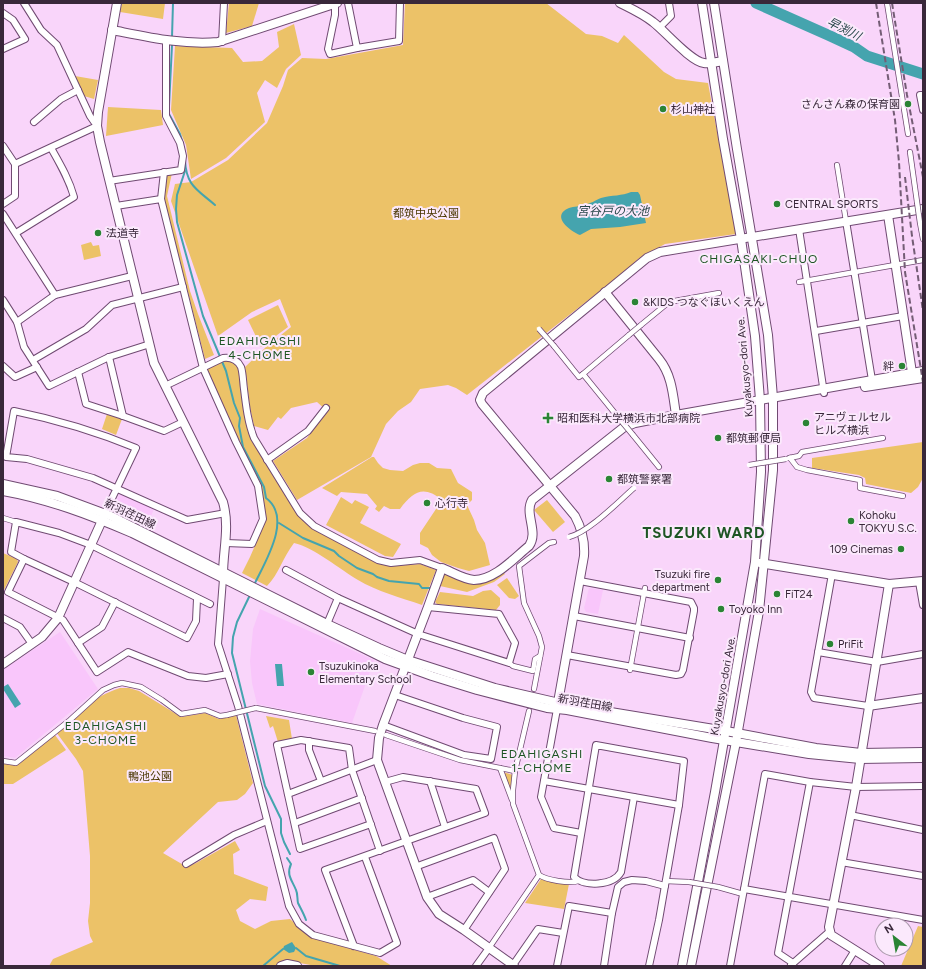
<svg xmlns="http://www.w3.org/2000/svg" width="926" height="969" viewBox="0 0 926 969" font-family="Figtree,'Noto Sans JP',sans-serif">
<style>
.built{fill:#f9c6fb}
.green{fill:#ecc268}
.water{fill:#45a4ae}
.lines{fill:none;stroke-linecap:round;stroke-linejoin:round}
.stream{stroke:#45a4ae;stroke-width:2}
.river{stroke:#45a4ae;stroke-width:11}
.pedestrian-casing{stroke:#704a72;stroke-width:6}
.minor-casing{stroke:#704a72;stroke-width:8}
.tertiary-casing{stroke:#704a72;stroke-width:10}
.pedestrian{stroke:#fff;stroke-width:4.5}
.minor{stroke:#fff;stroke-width:6}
.tertiary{stroke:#fff;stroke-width:8}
.rail{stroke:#745d75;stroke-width:2;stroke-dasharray:6 3;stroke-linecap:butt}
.pedestrian-bridge-casing{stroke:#704a72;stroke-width:6;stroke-linecap:butt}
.pedestrian-bridge{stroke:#fff;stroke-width:4.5}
.poi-dot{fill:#2a8434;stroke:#fbe9fc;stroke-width:1.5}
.labels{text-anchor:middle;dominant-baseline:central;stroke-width:4;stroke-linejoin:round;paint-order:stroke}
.poi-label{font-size:11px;fill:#39283a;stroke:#fbe9fc;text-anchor:start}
.park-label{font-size:11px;fill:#4a3600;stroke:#fbe9fc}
.street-label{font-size:11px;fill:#39283a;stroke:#fbe9fc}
.water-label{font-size:12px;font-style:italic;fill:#2a484b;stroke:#fbe9fc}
.neighbourhood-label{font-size:12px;letter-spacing:1px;fill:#1e5624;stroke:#fbe9fc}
.district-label{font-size:15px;font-weight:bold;letter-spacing:1px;fill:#1e5624;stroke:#fbe9fc}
</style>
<rect width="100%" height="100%" fill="#f9d5fa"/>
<g class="built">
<polygon points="121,494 154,509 146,528 111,510 119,495"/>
<polygon points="589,588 603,590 598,614 586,612 584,608"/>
<polygon points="260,609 374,660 352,723 257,704 252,683 250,661 253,629"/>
<polygon points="60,632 98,689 15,758 3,756 3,670"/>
</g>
<g class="green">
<polygon points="122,3 165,3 163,19 120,12"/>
<polygon points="229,3 259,3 252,26 226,33"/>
<polygon points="405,3 546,3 586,34 602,36 618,43 624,35 664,72 676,79 708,83 736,234 665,244 638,259 628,269 467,395 456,388 448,385 420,389 411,402 398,411 386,424 371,457 297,500 273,461 307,438 327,411 317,402 291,408 281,419 278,417 268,430 254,426 250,407 245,367 266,347 291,327 280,299 252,312 218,336 171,201 175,184 191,182 228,160 267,123 283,86 288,70 302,58 326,59 403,45"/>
<polygon points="294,24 301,55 286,69 277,88 265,80 257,93 265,122 226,158 191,179 186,145 171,110 175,46 232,48 243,62 262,61 279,47 277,32"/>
<polygon points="75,76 98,80 94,99 84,96"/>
<polygon points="108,107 161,110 163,125 106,136"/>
<polygon points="172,173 167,196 190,291 198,314 214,355 205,359 164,198 166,174"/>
<polygon points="91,242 93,246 99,245 101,256 84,260 81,245"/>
<polygon points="278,305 288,327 261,347 248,320"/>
<path d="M225 361C233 361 235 363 239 369L247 424 277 479 315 529 380 564 394 566 420 564 436 570 422 605C402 598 376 591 358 580 341 570 313 547 294 543 283 557 279 574 267 586L242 573 250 557 263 527 262 489 244 452 208 372V368Z"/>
<polygon points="107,414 122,419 116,435 102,429"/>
<polygon points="923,442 923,478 918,487 911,493 866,484 865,478 859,475 812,468 812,458"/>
<path d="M372 457H374L378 463 383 468 390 470 403 471 413 465 420 463H429L437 468 451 469 458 483 472 492V500L467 505 474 520 477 530 485 543 490 565 469 571 458 568 441 562 432 555 428 548 420 544V533L442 500C424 485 413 491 400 509H390L384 506 379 512 375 509 377 506 367 494 341 492 337 496 322 488Z"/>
<polygon points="341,497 352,504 355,500 369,507 360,523 401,544 393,557 385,556 326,525"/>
<polygon points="547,500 565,522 553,532 534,510"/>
<polygon points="3,553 17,559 18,562 4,590 3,590"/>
<polygon points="444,572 464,581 503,572 505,574 494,582 467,592 440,586"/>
<polygon points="507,578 519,596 515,599 509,598 497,585"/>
<polygon points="491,590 500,598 500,605 496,610 437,604 435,602 440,592 473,596 483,591"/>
<path d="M120 688H129L139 691 181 717 205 713 219 719 236 715 253 783 245 794 237 800 218 802 163 853 187 867 196 863 235 841 240 850 233 854 234 874 268 887 266 901 250 899 236 910 240 921 255 929 271 921 290 919 310 937 376 956 392 966H316L289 961 280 963 275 966H49L53 959 93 942 90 936 88 921 90 903V856L83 771 76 759 56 732C78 713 92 697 120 688Z"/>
<polygon points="266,716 289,720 292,739 278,742 273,726 270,728"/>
<polygon points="55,735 66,750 13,784 3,784 3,763 17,765"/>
<polygon points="503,772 513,775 510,789"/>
<polygon points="541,879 569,884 564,909 525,903"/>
<polygon points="918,926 923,927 923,966 901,966"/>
</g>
<g class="water">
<path d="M631 192H638L640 195 646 223 620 227 591 229 580 235C570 231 550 216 569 208 574 206 580 207 584 205 590 204 596 200 601 198 612 195 622 196 631 192Z"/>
<polygon points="275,664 282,664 284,686 277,686"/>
<polygon points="8,684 21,704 15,708 3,689 3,687"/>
<polygon points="292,942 296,948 294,952 289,953 283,949 284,946"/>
</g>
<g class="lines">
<g class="stream">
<polyline points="172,37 173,3"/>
<polyline points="169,106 172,45"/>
<polyline points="169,114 180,134 183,144"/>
<path d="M185 160C186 186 198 190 215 205"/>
<path d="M185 171 177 195 176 209 177 222 203 316 226 371 234 403 240 418 239 426 243 447 264 487 266 498C293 518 265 562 254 585"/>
<polyline points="279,523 303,538 334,551 339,556 357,568 373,574 377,577 389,581 419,584 422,588 430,588"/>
<polyline points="250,595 237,622 233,637 232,653 265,786 281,819 281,833 284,842 290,854"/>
<path d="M287 858 291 864C286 875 292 880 296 890 298 894 297 899 298 903 301 909 304 914 306 920"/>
<polyline points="296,948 306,956 340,966"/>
<polyline points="263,966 283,949"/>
</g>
<polyline class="river" points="756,3 828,35 854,47 867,56 923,74"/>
<g class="pedestrian-casing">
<g id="pedestrian">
<polyline points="887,3 908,134"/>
<polyline points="910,152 917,202"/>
<polyline points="837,165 846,221"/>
<polyline points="920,223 923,239"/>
<polyline points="799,282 923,260"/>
<polyline points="641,325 669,302 719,293"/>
<polyline points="554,346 579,377 583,374 618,417"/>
<polyline points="583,374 629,335"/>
<polyline points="633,435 659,467"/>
<polyline points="789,458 799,456 802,452 883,438"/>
<polyline points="790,458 797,467 807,470 860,480 860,488 903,496"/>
<polyline points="3,518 16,522"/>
<polyline points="509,663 513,666 533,671 535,659 540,656"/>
<polyline points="630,670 645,588"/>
<polyline points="534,689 542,647 539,636 524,603 519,566 549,543 554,542"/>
<polyline points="256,708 375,731"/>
<polyline points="386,735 460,760 515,771"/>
<polyline points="3,761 16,763 70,720 103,690 114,685 122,683 141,687 162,700 181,714 205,710 220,716 227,715"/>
<polyline points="500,768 512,800"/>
<path d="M539 875C547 880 569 884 578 881"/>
<polyline points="665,881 689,882"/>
<polyline points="718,887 743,894"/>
<polyline points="489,948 539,875 513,804 513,790 515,771 529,711"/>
</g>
</g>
<g class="minor-casing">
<g id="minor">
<polyline points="348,3 357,48 399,41 400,3"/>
<polyline points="335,4 335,15 328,49 330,54 357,48"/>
<polyline points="3,13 13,20 25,39 3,49"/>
<polyline points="660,27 671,16 669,3"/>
<polyline points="222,42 224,3"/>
<polyline points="923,95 920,95 923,110"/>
<polyline points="34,122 61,99 78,90"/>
<polyline points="3,146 15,164"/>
<polyline points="109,181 181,170 183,156 180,143 166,116 166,41"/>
<polyline points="161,199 164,172"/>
<polyline points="3,204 15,196 15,164 97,126 90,116 57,45 41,30 24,3"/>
<polyline points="116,206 161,199 203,368 236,442 258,486 263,519 252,544 226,543"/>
<polyline points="3,214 55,295 132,276"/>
<polyline points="846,221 872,380"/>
<polyline points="799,229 824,393"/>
<path d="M16 233 74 197C69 179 60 164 51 148"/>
<polyline points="3,300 17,322 24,347 49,386 109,357 150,344"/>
<polyline points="17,322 55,295"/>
<polyline points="816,331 903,316"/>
<polyline points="109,357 123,416"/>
<polyline points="33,360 86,329 112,305 183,287"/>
<polyline points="3,366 15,377 37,367"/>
<polyline points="78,372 86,404 123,416 164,431 183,422"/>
<path d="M165 386 223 358C231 357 237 359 241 367 243 373 243 382 244 389 246 406 248 423 254 438L300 513 314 526 378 560 391 563 420 560 442 568"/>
<polyline points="267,460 308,431 326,408"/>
<path d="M105 513 136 448C95 431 58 420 14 411L6 457 27 459 93 478 187 520 226 513"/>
<polyline points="24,559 74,582 187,638 196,621 197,599"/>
<polyline points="286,570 338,598 418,634 509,663 515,643 499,614 428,607"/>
<polyline points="832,574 811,692 814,698 868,706"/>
<polyline points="223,579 218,644 238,706 289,906 299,924 313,935 380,953 397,943 365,857"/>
<polyline points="919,582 923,605"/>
<polyline points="210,604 91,545 59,533 16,522 11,552 24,559 8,592 63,620 97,672 128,652 188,676 206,678 228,674"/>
<polyline points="574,616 690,638"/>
<polyline points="3,618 20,627 32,644"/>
<polyline points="327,624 338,598"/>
<polyline points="78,643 102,627 115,602"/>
<polyline points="818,652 877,662 923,654"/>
<polyline points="567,655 676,675 681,674 683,670 694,611 694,608 691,602 580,581"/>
<polyline points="557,709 541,797 554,828 581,833"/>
<polyline points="383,725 464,755 491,759 497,727 463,718 395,695"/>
<polyline points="309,741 309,750 321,781"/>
<polyline points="430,781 445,827"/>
<polyline points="544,781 679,805"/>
<polyline points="288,794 377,760"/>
<path d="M634 797 621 872C613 886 584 887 574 877L596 745 684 761 679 805 659 920 649 966"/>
<polyline points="850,815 923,830"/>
<polyline points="295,823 362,798"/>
<polyline points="371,824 300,849 277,745 301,740 349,748 352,770 380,851"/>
<polyline points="841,862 923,876"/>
<polyline points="186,864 234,835 267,821"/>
<polyline points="415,867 494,838 505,869 464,930"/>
<polyline points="744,889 923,920"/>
<polyline points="427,897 473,880 489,892"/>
<polyline points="354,946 325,870 485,813 476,789 403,777 385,782"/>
<polyline points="793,963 778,953 810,782"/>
<polyline points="791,965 829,932"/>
<polyline points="476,966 489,948"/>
<polyline points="515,966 513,965 538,929 563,933"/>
<polyline points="557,966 569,906 612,913"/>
<polyline points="604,966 612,913 618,887 624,882 632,880 646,881 665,886"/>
<polyline points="730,966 765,774 810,782 856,787 923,786"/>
<polyline points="845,966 855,950"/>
</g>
</g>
<g class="tertiary-casing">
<g id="tertiary">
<path d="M117 3 98 112 97 126 100 142 154 363 223 502C230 527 223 550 223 575"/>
<path d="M620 3C632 9 643 14 653 22 665 31 690 61 704 63 710 64 717 62 723 61"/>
<path d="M112 30C148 37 182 45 218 42L337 3"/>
<polyline points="888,215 913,379"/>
<path d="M605 292 659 359C672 375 673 395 676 415"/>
<polyline points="865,387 923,378"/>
<polyline points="3,484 57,496 111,516 327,624 379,648 408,660 495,688 568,705 726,731 816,748 861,753 923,752"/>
<path d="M3 491C48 499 90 515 132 533L385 659 432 676 477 690 547 708 567 710 712 738 809 754 860 759 923 758"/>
<polyline points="760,563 889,584 923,581"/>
<polyline points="3,664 42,637 58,618 104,516"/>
<polyline points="868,706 923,698"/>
<path d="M557 708 584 556C585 541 582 529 575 516L482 404 480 400 483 393 647 258 660 252 923 209"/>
<path d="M513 965 464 930 439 914 427 897 377 760 379 738 383 725 428 607 442 568C452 572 463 579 474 580 495 580 514 558 529 546 539 532 524 514 532 500L623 428 635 423 676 415 923 371"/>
<polyline points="281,966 287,964 297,966"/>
<polyline points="682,966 715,792 755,562 761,472 760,400 755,336 741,239 723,139 702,3"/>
<polyline points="691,966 736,742 759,611 773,470 773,398 768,335 737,149 714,3"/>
<polyline points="880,966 831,935 829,927 856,787 889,584"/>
</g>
</g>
<use href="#pedestrian" class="pedestrian"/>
<use href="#minor" class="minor"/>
<use href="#tertiary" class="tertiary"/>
<g class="rail">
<polyline points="876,3 895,120 899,162 905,272 923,382"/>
<polyline points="892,3 907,95 923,177"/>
<polyline points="905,177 912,236 923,311"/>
</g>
<g class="pedestrian-bridge-casing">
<g id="pedestrian-bridge">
<polyline points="917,202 920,223"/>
<polyline points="539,329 554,346"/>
<polyline points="629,335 641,325"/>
<polyline points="618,417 633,435"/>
<polyline points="749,465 786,459"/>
<path d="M569 537C589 532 618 502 634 488"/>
<polyline points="227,715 256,708"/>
<polyline points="689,882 718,887"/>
</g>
</g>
<use href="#pedestrian-bridge" class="pedestrian-bridge"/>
</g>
<g class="poi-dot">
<circle cx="908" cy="104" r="4"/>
<circle cx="663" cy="109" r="4"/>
<circle cx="777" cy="204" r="4"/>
<circle cx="98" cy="233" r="4"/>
<circle cx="635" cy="302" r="4"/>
<circle cx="902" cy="366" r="4"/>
<path d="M546 412h4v4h4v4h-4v4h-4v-4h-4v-4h4z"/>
<circle cx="806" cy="423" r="4"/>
<circle cx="718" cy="438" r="4"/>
<circle cx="609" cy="479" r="4"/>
<circle cx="427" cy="503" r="4"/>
<circle cx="851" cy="521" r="4"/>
<circle cx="901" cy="549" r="4"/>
<circle cx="718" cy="580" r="4"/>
<circle cx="777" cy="594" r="4"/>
<circle cx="721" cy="609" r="4"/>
<circle cx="830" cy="644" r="4"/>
<circle cx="311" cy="672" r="4"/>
</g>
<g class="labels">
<g class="poi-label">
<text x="900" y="104" text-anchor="end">さんさん森の保育園</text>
<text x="671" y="109">杉山神社</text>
<text x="785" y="204">CENTRAL SPORTS</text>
<text x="106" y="233">法道寺</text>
<text x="643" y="302">&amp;KIDS つなぐほいくえん</text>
<text x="894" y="366" text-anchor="end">絆</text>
<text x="814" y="417">アニヴェルセル<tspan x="814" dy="13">ヒルズ横浜</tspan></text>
<text x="557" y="418">昭和医科大学横浜市北部病院</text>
<text x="726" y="438">都筑郵便局</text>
<text x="617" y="479">都筑警察署</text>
<text x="435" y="503">心行寺</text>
<text x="859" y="515">Kohoku<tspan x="859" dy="13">TOKYU S.C.</tspan></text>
<text x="893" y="549" text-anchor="end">109 Cinemas</text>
<text x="710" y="574" text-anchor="end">Tsuzuki fire<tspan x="710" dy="13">department</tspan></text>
<text x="785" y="594">FiT24</text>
<text x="729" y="609">Toyoko Inn</text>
<text x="838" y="644">PriFit</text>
<text x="319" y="666">Tsuzukinoka<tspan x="319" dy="13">Elementary School</tspan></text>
</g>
<g class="park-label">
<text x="426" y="213">都筑中央公園</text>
<text x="150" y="776">鴨池公園</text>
</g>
<g class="street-label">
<text transform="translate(745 367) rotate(-95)">Kuyakusyo-dori Ave.</text>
<text transform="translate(130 514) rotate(25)">新羽荏田線</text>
<text transform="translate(723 686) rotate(-80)">Kuyakusyo-dori Ave.</text>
<text transform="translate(585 703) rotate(10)">新羽荏田線</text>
</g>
<g class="water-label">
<text transform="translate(844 29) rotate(27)">早渕川</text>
<text x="613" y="211">宮谷戸の大池</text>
</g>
<g class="neighbourhood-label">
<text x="759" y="259">CHIGASAKI-CHUO</text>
<text x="260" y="341">EDAHIGASHI<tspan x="260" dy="14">4-CHOME</tspan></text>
<text x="106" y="726">EDAHIGASHI<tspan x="106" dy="14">3-CHOME</tspan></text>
<text x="542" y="754">EDAHIGASHI<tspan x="542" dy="14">1-CHOME</tspan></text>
</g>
<g class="district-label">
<text x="704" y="533">TSUZUKI WARD</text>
</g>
</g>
<rect width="926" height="969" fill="none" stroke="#39283a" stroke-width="8"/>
<g transform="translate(894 937) rotate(329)"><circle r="19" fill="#fbe9fc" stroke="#ad9cae"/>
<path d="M0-3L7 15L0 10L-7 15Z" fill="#2a8434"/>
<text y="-6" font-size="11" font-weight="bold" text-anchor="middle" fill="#39283a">N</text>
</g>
</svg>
